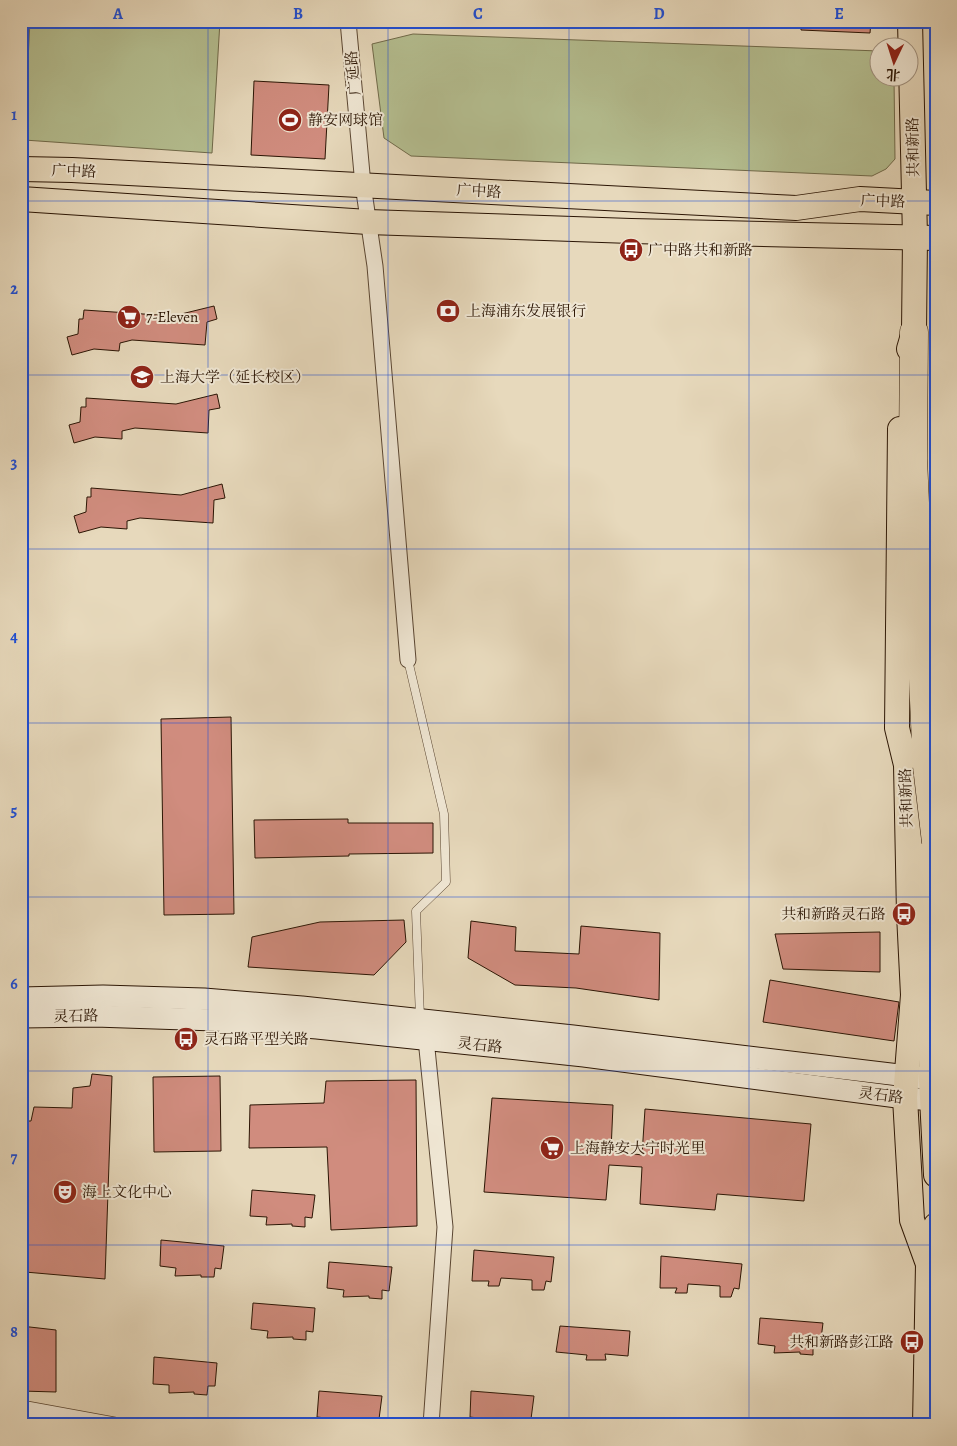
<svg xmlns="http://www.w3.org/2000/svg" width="957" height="1446" viewBox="0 0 957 1446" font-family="Alegreya,'Noto Serif SC',serif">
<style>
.green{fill:#b5bf91;stroke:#706a4a}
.building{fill:#d08c7e;stroke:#2b1504}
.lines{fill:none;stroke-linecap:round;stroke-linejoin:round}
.lane-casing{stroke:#5a4632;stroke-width:9}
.street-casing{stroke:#5a4632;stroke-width:17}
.secondary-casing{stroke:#2b1504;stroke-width:23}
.primary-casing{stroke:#2b1504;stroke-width:26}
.highway-casing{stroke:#2b1504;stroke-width:29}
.lane{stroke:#efe6d3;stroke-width:8}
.street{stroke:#efe6d3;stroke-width:15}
.secondary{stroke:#efe6d3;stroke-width:21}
.primary{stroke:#e7d9bc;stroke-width:24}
.highway{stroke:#e7d9bc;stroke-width:28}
.highway-bridge-casing{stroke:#2b1504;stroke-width:29;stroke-linecap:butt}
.highway-bridge{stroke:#e7d9bc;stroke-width:28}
.grid{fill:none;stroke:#1d4ed8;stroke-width:1;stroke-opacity:0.55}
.labels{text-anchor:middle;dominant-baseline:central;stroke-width:4;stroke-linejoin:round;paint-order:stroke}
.street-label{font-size:15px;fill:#2b1504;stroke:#efe6d3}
.poi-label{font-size:15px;fill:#2b1504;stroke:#efe6d3;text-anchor:start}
.neatline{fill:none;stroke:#1d4ed8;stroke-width:2}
.grid-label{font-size:16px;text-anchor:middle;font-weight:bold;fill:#1d4ed8}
</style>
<rect width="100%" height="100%" fill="#e7d9bc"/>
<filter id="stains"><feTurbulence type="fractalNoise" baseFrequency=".004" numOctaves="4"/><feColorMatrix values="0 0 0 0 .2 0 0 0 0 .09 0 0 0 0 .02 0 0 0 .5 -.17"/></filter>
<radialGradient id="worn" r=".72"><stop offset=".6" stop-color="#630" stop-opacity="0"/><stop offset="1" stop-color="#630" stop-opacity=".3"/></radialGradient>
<g class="green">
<polygon points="30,21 220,21 212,153 24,140"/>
<polygon points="413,34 879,51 880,78 894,78 895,159 886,169 872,176 411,156 384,138 372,44"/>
</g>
<g class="building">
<polygon points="801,21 871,21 870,33 801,30"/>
<polygon points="254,81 329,85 325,159 251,155"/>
<polygon points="214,306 217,319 207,322 205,345 132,340 120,343 119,351 94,349 72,355 67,337 78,334 79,319 83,319 84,310 173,316"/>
<polygon points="217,394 220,408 209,410 208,433 135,428 122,431 122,439 95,437 74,443 69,425 80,422 81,407 86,407 86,398 176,404"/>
<polygon points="222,484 225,498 214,500 213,523 140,518 127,521 127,529 101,527 79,533 74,516 86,512 87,497 91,497 91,488 181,495"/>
<polygon points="231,717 234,914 164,915 161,719"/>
<polygon points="348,819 348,823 433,823 433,853 349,854 349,856 255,858 254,820"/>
<polygon points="404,920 406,942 374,975 248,967 252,937 320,922"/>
<polygon points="471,921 516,927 515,951 579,954 581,926 660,933 659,1000 576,988 515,985 468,958"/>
<polygon points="880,932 880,972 783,969 775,934"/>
<polygon points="770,980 899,1002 894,1041 763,1022"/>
<polygon points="92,1074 112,1076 105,1279 25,1272 26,1262 21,1261 21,1121 31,1121 34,1107 72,1108 73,1088 90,1086"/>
<polygon points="220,1076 221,1151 154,1152 153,1077"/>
<polygon points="416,1080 417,1226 331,1230 327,1147 249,1148 250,1105 324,1103 326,1081"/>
<polygon points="492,1098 613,1105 611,1151 642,1155 645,1109 811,1124 804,1201 717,1194 715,1210 640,1204 642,1167 609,1165 606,1200 484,1192"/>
<polygon points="252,1190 315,1195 312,1218 305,1217 305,1227 292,1226 292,1224 266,1225 267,1217 250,1216"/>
<polygon points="161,1240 224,1246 221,1269 215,1268 214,1277 201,1277 201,1275 175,1276 176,1268 160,1266"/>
<polygon points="474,1250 554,1257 551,1282 546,1281 544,1290 532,1290 532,1280 501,1278 499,1286 488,1286 489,1281 472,1281"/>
<polygon points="661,1256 742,1264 739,1289 734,1288 731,1297 720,1297 720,1286 688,1284 687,1293 675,1293 677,1288 660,1288"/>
<polygon points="329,1262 392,1267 389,1291 382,1290 382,1299 369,1298 369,1296 343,1297 344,1290 327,1288"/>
<polygon points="253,1303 315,1308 313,1332 306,1331 306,1340 293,1339 293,1337 267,1338 268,1331 251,1329"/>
<polygon points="760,1318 823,1323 820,1347 813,1346 813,1355 800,1354 800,1352 774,1353 775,1346 758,1344"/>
<polygon points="21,1326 56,1330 56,1392 21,1391"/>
<polygon points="560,1326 630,1331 628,1356 605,1354 606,1360 586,1360 587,1355 556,1352"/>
<polygon points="154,1357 217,1363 215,1386 208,1386 207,1395 194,1394 194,1392 169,1393 169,1385 153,1384"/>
<polygon points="319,1391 382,1396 379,1419 372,1419 372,1425 333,1425 334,1419 317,1417"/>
<polygon points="471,1391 534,1396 531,1419 525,1419 524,1425 486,1425 486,1419 470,1417"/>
</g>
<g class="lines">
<g class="lane-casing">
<polyline id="lane" points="408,660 444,814 446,882 416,911 420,1018"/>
</g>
<g class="street-casing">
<g id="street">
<polyline points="348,21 363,185 375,266 408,660"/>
<polyline points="426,1039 445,1227 431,1425"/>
<polyline points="21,1408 114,1425"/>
</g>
</g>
<g class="secondary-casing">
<g id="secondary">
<polyline points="21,998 103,996 204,999 302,1007 573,1036 924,1078"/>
<polyline points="21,1017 95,1016 215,1020 317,1028 584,1056 905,1098 936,1100"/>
</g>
</g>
<g class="primary-casing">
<g id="primary">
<polyline points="21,169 72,170 796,208 860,199 936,203"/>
<polyline points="21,199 368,222 631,231 936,238"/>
<polyline points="909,349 914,332 915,237 910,21"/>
<polyline points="900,429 897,728 906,765 909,914 913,995 905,1098 912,1220 928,1264 925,1425"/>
<polyline points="931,822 930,893 932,985 931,1079 936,1175"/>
<polyline points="928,1264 936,1225"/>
</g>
</g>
<g class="highway-casing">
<polyline id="highway" points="914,332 913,459 927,766"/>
</g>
<use href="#lane" class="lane"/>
<use href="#street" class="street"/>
<use href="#secondary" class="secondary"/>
<use href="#primary" class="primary"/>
<use href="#highway" class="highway"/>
<g class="highway-bridge-casing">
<polyline id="highway-bridge" points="927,766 936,842"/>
</g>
<use href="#highway-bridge" class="highway-bridge"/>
</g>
<path class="grid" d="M208 21V1425M388 21V1425M569 21V1425M749 21V1425M21 201H936M21 375H936M21 549H936M21 723H936M21 897H936M21 1071H936M21 1245H936"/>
<defs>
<g id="stadium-disc" transform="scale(1.25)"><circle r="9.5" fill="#8f2418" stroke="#efe6d3"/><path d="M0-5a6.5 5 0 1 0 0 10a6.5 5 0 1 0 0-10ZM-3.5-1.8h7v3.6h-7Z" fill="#fff"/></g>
<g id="bus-disc" transform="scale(1.25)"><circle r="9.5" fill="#8f2418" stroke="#efe6d3"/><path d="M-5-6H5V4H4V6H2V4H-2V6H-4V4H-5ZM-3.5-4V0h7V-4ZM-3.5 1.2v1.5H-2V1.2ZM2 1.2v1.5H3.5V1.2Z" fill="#fff"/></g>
<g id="bank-disc" transform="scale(1.25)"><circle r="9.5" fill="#8f2418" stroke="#efe6d3"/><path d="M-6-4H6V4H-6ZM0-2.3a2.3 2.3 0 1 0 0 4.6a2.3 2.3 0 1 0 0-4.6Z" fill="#fff"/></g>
<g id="supermarket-disc" transform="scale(1.25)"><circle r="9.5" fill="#8f2418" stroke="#efe6d3"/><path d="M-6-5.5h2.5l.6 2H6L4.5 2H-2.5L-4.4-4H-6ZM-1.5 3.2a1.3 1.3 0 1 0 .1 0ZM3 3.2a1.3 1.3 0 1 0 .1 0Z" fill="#fff"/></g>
<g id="university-disc" transform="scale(1.25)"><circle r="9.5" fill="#8f2418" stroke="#efe6d3"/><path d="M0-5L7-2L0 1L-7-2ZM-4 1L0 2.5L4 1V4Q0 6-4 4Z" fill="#fff"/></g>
<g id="theatre-disc" transform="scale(1.25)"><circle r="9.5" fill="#8f2418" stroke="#efe6d3"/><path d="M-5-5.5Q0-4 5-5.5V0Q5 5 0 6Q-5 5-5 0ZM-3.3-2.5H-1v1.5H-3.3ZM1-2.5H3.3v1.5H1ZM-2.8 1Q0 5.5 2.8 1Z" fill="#fff"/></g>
</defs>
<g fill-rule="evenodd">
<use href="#stadium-disc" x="290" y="120"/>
<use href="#bus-disc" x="631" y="250"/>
<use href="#bank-disc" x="448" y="311"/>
<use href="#supermarket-disc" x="129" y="317"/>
<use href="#university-disc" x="142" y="377"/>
<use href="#bus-disc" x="904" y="914"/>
<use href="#bus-disc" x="186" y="1039"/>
<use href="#supermarket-disc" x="552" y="1148"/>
<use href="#theatre-disc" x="65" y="1192"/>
<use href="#bus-disc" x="912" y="1342"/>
</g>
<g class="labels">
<g class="street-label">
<text transform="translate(353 73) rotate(-95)">广延路</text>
<text transform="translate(913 147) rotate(-91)">共和新路</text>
<text transform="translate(74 171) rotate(2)">广中路</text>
<text transform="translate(479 191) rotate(3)">广中路</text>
<text transform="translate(883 201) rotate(2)">广中路</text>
<text transform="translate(906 798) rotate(-92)">共和新路</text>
<text transform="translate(76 1016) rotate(-1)">灵石路</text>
<text transform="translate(480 1045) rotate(6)">灵石路</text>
<text transform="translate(881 1095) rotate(7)">灵石路</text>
</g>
<g class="poi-label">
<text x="308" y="120">静安网球馆</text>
<text x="648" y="250">广中路共和新路</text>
<text x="466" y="311">上海浦东发展银行</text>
<text x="146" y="317">7-Eleven</text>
<text x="160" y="377">上海大学（延长校区）</text>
<text x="886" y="914" text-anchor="end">共和新路灵石路</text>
<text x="204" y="1039">灵石路平型关路</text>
<text x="570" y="1148">上海静安大宁时光里</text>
<text x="82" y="1192">海上文化中心</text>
<text x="894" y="1342" text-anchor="end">共和新路彭江路</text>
</g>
</g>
<rect width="957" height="1446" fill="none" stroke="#e7d9bc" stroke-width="55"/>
<g transform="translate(894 62) rotate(184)"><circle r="24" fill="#efe6d3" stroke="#a19280"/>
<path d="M0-4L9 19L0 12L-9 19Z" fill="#8f2418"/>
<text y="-8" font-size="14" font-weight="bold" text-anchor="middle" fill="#2b1504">北</text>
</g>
<rect x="28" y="28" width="902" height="1390" class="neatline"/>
<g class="grid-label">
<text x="118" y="19">A</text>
<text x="298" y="19">B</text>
<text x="478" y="19">C</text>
<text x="659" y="19">D</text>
<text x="839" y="19">E</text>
<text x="14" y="120">1</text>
<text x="14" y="294">2</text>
<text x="14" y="468">3</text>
<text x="14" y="642">4</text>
<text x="14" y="816">5</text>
<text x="14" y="989">6</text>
<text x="14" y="1163">7</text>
<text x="14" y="1337">8</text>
</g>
<rect width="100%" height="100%" filter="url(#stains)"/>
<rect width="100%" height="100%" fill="url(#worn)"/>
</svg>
